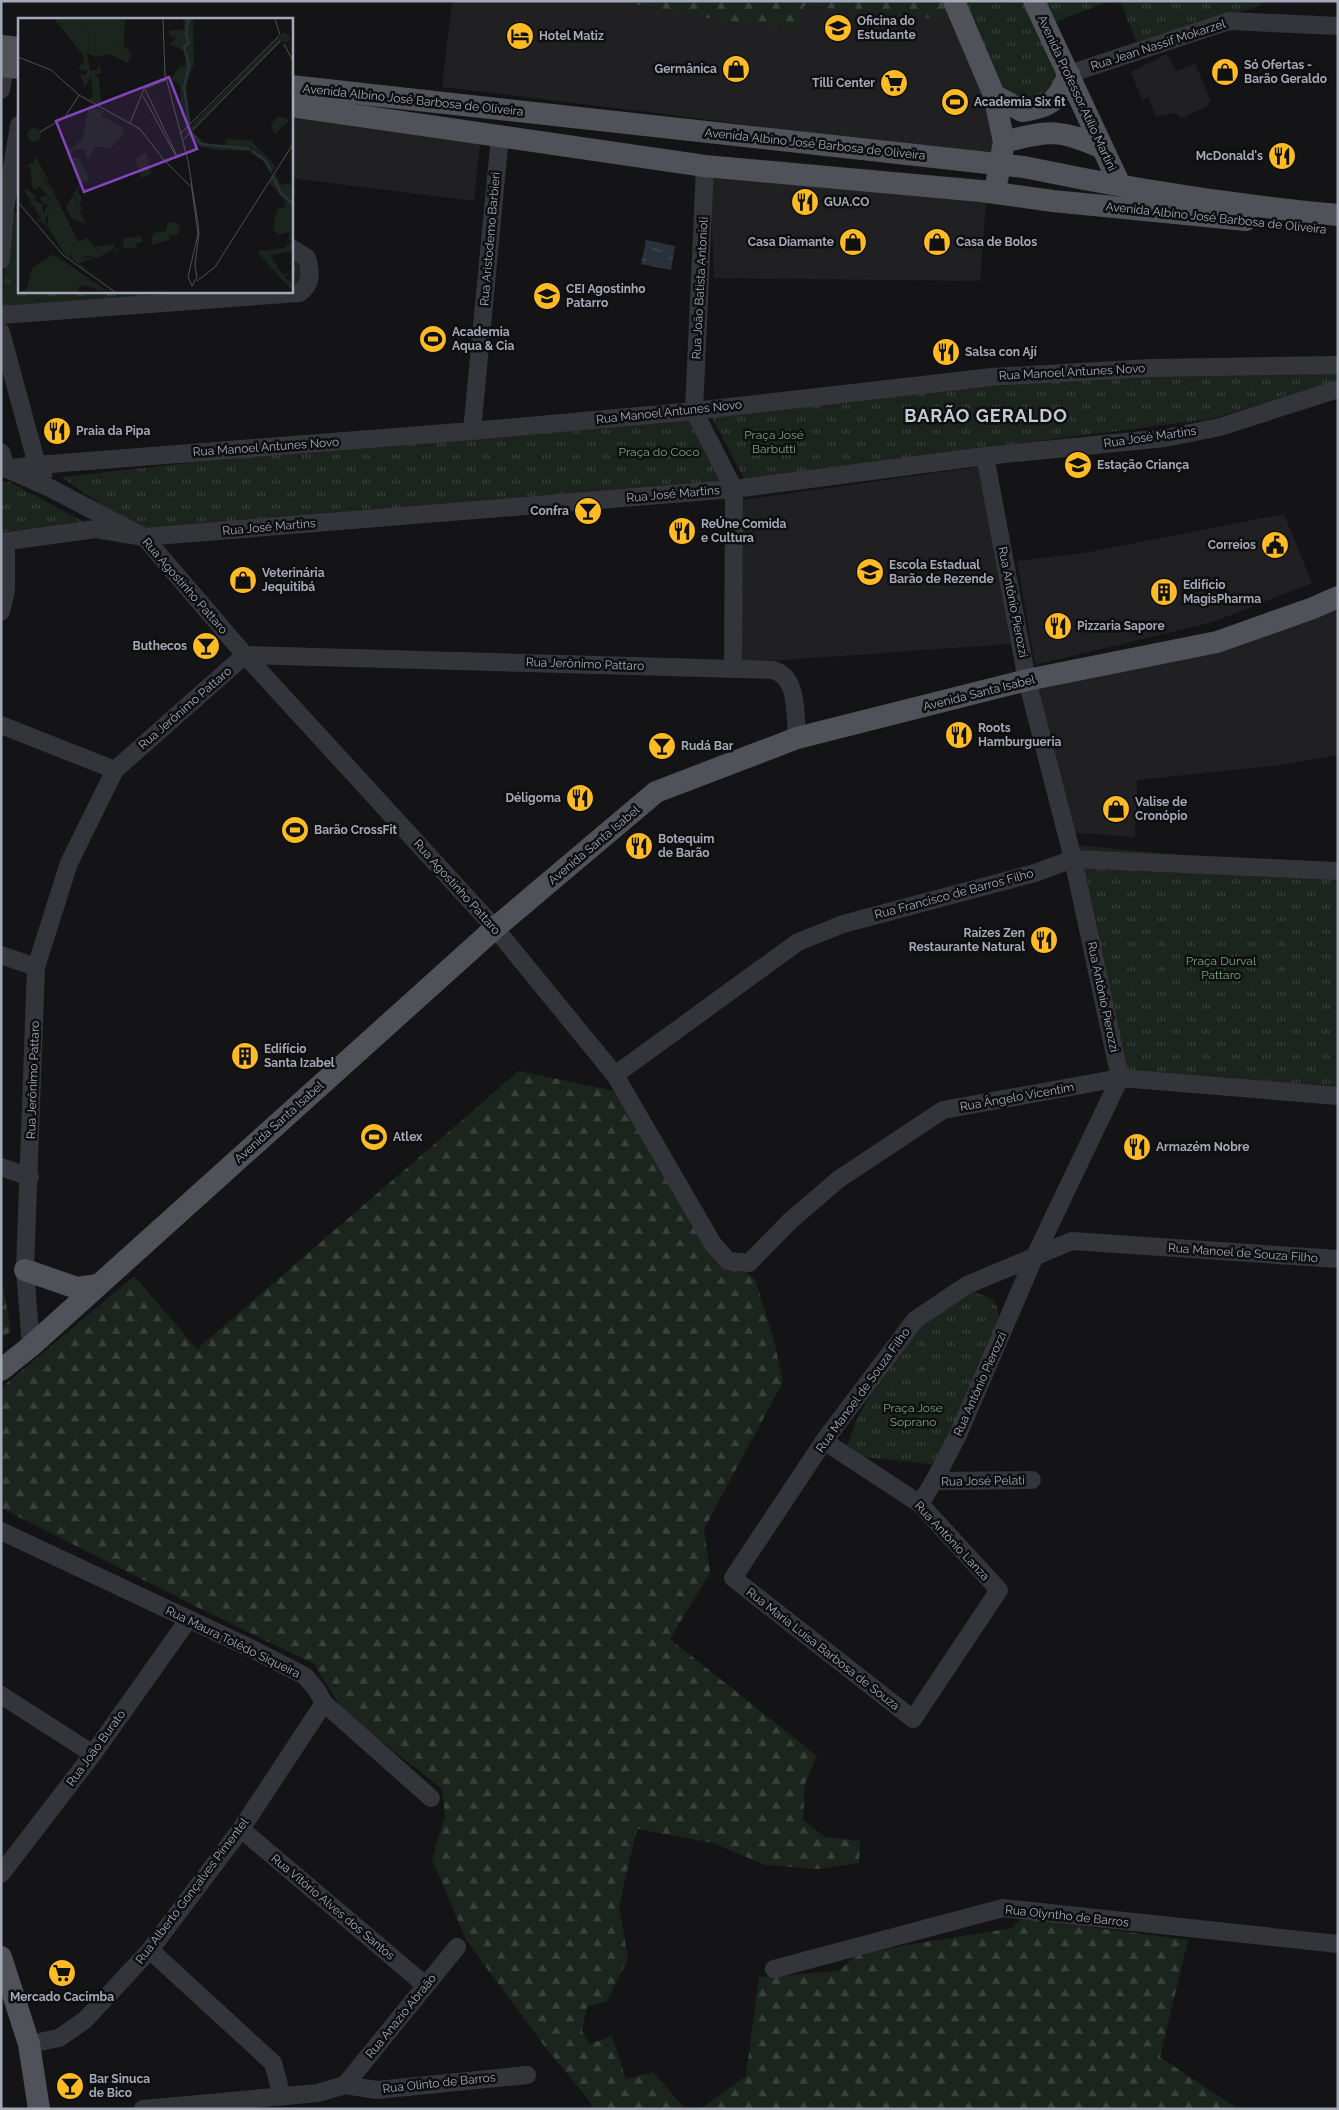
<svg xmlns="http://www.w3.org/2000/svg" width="1339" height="2110" viewBox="0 0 1339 2110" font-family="Raleway,sans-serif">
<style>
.built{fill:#202023}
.grass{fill:url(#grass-tufts)}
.forest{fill:url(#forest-firs)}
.water{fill:url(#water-ripples)}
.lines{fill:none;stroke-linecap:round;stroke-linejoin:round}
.minor{stroke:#34353b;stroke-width:18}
.major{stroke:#50525a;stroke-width:22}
.labels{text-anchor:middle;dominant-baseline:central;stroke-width:5;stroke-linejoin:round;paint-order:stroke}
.poi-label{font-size:12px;font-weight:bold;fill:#a4a9b7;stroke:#0f0f11;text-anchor:start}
.street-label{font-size:12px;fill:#a4a9b7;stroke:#0f0f11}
.park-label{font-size:12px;fill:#79a47d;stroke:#0f0f11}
.district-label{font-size:18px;font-weight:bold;letter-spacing:1px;fill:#c5c9d3;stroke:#0f0f11}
.inset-river{fill:none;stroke:#29323b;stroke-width:2.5}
.inset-road{fill:none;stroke:#4e5056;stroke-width:1}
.view{fill:#8345bd;fill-opacity:0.15;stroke:#8345bd;stroke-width:2.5}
.inset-edge{fill:none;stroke:#a4a9b7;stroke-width:2.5}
</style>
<defs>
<pattern id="grass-tufts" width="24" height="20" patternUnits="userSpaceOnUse" patternTransform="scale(1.25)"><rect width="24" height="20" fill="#1b241d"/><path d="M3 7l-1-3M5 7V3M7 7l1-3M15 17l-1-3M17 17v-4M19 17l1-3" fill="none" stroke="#39413c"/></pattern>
<pattern id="forest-firs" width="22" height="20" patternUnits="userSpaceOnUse" patternTransform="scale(1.25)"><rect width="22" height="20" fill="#1b241d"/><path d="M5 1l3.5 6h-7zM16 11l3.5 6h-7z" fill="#39413c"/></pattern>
<pattern id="water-ripples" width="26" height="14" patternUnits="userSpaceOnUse" patternTransform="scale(1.25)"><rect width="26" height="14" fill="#29323b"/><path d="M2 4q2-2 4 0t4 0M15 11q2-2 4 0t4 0" fill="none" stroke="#454d55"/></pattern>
</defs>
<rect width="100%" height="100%" fill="#141416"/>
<g class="built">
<polygon points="452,1 618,1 695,16 797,31 804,6 962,20 994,95 994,157 633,110 442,87"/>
<polygon points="1167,54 1176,71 1195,64 1211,101 1208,103 1209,105 1182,118 1174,113 1156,117 1148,97 1142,100 1131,72"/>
<polygon points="291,114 480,141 474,201 291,178"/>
<polygon points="710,173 986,202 980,281 714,278"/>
<polygon points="978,467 1011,644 741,663 742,500"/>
<polygon points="1284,514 1312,583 1213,622 1035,665 1017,561 1084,553"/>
<polygon points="1338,605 1338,755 1281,765 1137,780 1135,837 1075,833 1036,685"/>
</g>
<g class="grass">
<polygon points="956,1 1111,1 1041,27 1063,75 1057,91 1031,105 996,89"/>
<polygon points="1120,1 1262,1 1260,6 1137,43"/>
<path d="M8 211 19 213V291H291V250L305 258C308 272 309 284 296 292L2 309Z"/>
<polygon points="1338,368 1338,382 1211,419 744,479 711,416 915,393 1154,374"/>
<polygon points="694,411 727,484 145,533 78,489 62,477 472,431"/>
<polygon points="10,482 86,523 1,532 1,483"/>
<polygon points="1075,845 1338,870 1338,1087 1126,1070"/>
<path d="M972 1291C998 1301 998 1301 999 1328L939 1465 862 1457 852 1453 847 1446 857 1419 875 1386 920 1323Z"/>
</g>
<g class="forest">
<polygon points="618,1 945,1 954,20 804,6 797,31 695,16"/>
<polygon points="519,1071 620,1092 711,1247 755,1279 774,1340 783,1382 704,1529 710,1573 670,1639 817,1756 805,1784 803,1820 825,1837 860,1841 859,1863 818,1869 765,1865 713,1843 637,1829 619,1906 628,1959 607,2001 587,2007 582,2031 590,2044 612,2036 626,2079 653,2072 685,2109 592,2109 591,2103 546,2048 466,1940 432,1859 445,1816 442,1789 344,1712 314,1664 195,1606 1,1508 1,1388 134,1276 197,1349"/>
<polygon points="1,1274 11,1331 1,1339"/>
<polygon points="1022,1918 1188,1940 1160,2057 1238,2109 700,2109 746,2076 759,1977 839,1971 856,1955 913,1944 1012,1928"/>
</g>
<polygon class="water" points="646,240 675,246 671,270 641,264"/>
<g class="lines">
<g class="minor">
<polyline points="1069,74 1229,21 1338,26"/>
<polyline points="1,90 7,55"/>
<polyline points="705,166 694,411 734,489 733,668"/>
<polyline points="1,260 5,209 19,125"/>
<path d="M1 315 299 293C312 285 311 271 307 258L291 248"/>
<polyline points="1,332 37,465 43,475"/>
<polyline points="472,431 500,136"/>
<polyline points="1,452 7,469"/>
<polyline points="7,469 50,488 144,537 245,655 495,928 615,1075 713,1244 728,1261 749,1263 790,1221 839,1179 943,1110 1120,1078 1338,1096"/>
<polyline points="7,469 37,465 472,431 694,411 992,377 1151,368 1338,365"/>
<polyline points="1,542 96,529 144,537 734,489 985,456 1165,438 1220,427 1338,389"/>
<polyline points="1,612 6,590 6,541"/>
<polyline points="1,725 115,770"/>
<polyline points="1,955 36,967"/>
<polyline points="615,1075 798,942 843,924 1035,873 1073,859 1338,871"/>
<polyline points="1,1167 30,1177"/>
<path d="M31 1346 25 1270 36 967 69 863 115 770 245 655 773 670C799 677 795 716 797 738"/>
<polyline points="824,1441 920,1504 999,1590 913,1719 733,1578 824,1441 915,1320 967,1285 1072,1241 1338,1259"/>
<polyline points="934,1481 1032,1480"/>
<polyline points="920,1504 934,1481 958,1435 1034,1258 1120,1078 1073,859 1027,680 985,456"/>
<polyline points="1,1531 250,1648 305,1676 316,1689 324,1703 431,1798"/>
<polyline points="1,1695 93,1754"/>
<polyline points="241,1829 425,1985"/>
<polyline points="1,1874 93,1754 188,1620"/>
<polyline points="150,1950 273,2063 282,2096"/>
<polyline points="774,1969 1003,1908 1338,1944"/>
<polyline points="29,2044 59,2038 85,2020 150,1950 241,1829 324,1703"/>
<polyline points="345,2085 457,1947"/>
<polyline points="143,2109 318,2093 345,2085 377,2090 527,2075"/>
</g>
<g class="major">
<polyline points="954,1 994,95 1004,142 997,180"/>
<polyline points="1034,1 1120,185"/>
<polyline points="1,46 19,48"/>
<polyline points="1,66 19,68"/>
<path d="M291 86 1024 167C1128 189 1232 205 1338 215"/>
<path d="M994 95 1022 111C1052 107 1057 101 1069 74"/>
<polyline points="291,106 705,166 981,191 1053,201 1246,220"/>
<path d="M1004 142C1049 130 1060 129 1102 148"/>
<polyline points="25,1270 77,1288 98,1285"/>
<polyline points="1,1370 31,1346 495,928 656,792 797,738 1027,680 1217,642 1313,608 1338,597"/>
<polyline points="1,1957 29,2044 39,2109"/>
</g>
</g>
<defs>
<g id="school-disc" transform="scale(1.4375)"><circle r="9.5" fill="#ffbb23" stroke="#0f0f11"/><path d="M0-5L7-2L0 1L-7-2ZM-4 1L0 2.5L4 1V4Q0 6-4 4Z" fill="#111"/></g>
<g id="hotel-disc" transform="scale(1.4375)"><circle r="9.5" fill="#ffbb23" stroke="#0f0f11"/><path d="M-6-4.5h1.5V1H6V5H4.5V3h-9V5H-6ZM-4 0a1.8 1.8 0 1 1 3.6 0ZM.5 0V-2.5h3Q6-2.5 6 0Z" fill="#111"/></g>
<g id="shop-disc" transform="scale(1.4375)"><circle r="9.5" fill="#ffbb23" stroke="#0f0f11"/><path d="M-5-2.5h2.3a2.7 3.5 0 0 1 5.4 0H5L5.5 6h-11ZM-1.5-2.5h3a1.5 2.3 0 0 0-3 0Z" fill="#111"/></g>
<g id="supermarket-disc" transform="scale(1.4375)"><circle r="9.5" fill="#ffbb23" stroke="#0f0f11"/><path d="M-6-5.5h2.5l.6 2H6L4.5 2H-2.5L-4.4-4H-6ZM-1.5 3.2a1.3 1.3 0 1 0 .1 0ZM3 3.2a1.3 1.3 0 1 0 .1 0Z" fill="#111"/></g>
<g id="stadium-disc" transform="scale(1.4375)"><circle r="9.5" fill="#ffbb23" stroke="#0f0f11"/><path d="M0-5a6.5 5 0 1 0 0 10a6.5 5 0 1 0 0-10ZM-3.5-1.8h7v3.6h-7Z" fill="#111"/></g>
<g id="restaurant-disc" transform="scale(1.4375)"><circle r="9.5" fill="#ffbb23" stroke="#0f0f11"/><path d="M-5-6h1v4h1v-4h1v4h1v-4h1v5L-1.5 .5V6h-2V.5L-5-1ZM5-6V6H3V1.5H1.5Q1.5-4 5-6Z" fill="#111"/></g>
<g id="bar-disc" transform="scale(1.4375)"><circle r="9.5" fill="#ffbb23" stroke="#0f0f11"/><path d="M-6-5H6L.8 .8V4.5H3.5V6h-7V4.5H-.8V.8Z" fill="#111"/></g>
<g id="civic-disc" transform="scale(1.4375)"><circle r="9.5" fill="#ffbb23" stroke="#0f0f11"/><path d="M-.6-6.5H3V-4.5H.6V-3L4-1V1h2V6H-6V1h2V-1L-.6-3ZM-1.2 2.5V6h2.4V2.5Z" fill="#111"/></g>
<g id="building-disc" transform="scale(1.4375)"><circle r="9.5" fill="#ffbb23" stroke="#0f0f11"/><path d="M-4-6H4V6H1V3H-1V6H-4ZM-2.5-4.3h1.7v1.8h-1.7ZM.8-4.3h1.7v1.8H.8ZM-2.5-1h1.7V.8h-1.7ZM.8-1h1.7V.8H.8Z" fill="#111"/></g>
</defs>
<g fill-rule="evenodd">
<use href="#school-disc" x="838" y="28"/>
<use href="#hotel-disc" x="520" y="36"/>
<use href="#shop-disc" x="736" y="69"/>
<use href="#shop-disc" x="1225" y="72"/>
<use href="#supermarket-disc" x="894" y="83"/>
<use href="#stadium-disc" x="955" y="102"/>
<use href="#restaurant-disc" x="1282" y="156"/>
<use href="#restaurant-disc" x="805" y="202"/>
<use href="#shop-disc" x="853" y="242"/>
<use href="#shop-disc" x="937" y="242"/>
<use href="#school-disc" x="547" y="296"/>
<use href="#stadium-disc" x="433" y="339"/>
<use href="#restaurant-disc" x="946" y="352"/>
<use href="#restaurant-disc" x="57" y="431"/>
<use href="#school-disc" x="1078" y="465"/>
<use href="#bar-disc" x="588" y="511"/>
<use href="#restaurant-disc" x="682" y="531"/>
<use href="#civic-disc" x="1275" y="545"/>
<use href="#school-disc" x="870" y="572"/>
<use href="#shop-disc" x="243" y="580"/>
<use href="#building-disc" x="1164" y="592"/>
<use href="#restaurant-disc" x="1058" y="626"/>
<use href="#bar-disc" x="206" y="646"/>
<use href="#restaurant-disc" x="959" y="735"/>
<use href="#bar-disc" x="662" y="746"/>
<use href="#restaurant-disc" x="580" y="798"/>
<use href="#shop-disc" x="1116" y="809"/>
<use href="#stadium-disc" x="295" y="830"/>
<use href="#restaurant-disc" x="639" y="846"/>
<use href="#restaurant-disc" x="1044" y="940"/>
<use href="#building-disc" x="245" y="1056"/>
<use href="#stadium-disc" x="374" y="1137"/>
<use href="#restaurant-disc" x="1137" y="1147"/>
<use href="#supermarket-disc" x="62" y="1973"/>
<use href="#bar-disc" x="70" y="2086"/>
</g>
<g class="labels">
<g class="poi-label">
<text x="857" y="21">Oficina do<tspan x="857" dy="14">Estudante</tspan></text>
<text x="539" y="36">Hotel Matiz</text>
<text x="1244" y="65">Só Ofertas -<tspan x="1244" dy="14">Barão Geraldo</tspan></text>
<text x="717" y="69" text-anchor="end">Germânica</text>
<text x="875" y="83" text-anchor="end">Tilli Center</text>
<text x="974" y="102">Academia Six fit</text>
<text x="1263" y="156" text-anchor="end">McDonald's</text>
<text x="824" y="202">GUA.CO</text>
<text x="834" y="242" text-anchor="end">Casa Diamante</text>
<text x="956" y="242">Casa de Bolos</text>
<text x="566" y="289">CEI Agostinho<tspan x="566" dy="14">Patarro</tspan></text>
<text x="452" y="332">Academia<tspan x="452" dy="14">Aqua &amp; Cia</tspan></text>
<text x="965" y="352">Salsa con Ají</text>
<text x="76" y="431">Praia da Pipa</text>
<text x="1097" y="465">Estação Criança</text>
<text x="569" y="511" text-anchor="end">Confra</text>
<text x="701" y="524">ReÚne Comida<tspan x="701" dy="14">e Cultura</tspan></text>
<text x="1256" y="545" text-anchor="end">Correios</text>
<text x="889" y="565">Escola Estadual<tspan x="889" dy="14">Barão de Rezende</tspan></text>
<text x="262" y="573">Veterinária<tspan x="262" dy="14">Jequitibá</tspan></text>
<text x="1183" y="585">Edifício<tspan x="1183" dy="14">MagisPharma</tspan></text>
<text x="1077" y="626">Pizzaria Sapore</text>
<text x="187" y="646" text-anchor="end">Buthecos</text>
<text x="978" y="728">Roots<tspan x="978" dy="14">Hamburgueria</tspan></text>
<text x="681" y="746">Rudá Bar</text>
<text x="561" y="798" text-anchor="end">Déligoma</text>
<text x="1135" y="802">Valise de<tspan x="1135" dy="14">Cronópio</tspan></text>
<text x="314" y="830">Barão CrossFit</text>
<text x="658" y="839">Botequim<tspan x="658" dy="14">de Barão</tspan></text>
<text x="1025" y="933" text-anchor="end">Raízes Zen<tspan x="1025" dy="14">Restaurante Natural</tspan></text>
<text x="264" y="1049">Edifício<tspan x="264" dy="14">Santa Izabel</tspan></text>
<text x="393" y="1137">Atlex</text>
<text x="1156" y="1147">Armazém Nobre</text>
<text x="62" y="1997" text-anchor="middle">Mercado Cacimba</text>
<text x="89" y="2079">Bar Sinuca<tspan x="89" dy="14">de Bico</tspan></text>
</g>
<g class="street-label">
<text transform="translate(1158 45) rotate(-18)">Rua Jean Nassif Mokarzel</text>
<text transform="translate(1077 93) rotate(65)">Avenida Professor Atílio Martini</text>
<text transform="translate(413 100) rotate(6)">Avenida Albino José Barbosa de Oliveira</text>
<text transform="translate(815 144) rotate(6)">Avenida Albino José Barbosa de Oliveira</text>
<text transform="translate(1216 218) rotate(6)">Avenida Albino José Barbosa de Oliveira</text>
<text transform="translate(490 239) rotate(-85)">Rua Aristodemo Barbieri</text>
<text transform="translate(700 288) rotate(-87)">Rua João Batista Antonioli</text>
<text transform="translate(1072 372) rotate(-3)">Rua Manoel Antunes Novo</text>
<text transform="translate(669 412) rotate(-6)">Rua Manoel Antunes Novo</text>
<text transform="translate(1150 437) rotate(-8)">Rua José Martins</text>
<text transform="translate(266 447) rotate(-4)">Rua Manoel Antunes Novo</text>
<text transform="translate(673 494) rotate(-5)">Rua José Martins</text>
<text transform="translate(269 527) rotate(-5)">Rua José Martins</text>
<text transform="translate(185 586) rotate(49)">Rua Agostinho Pattaro</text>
<text transform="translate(1013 602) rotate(79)">Rua Antônio Pierozzi</text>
<text transform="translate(585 664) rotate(2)">Rua Jerônimo Pattaro</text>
<text transform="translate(979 693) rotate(-14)">Avenida Santa Isabel</text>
<text transform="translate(185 708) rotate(-41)">Rua Jerônimo Pattaro</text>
<text transform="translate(594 845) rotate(-40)">Avenida Santa Isabel</text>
<text transform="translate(457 887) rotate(48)">Rua Agostinho Pattaro</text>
<text transform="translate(954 894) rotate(-15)">Rua Francisco de Barros Filho</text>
<text transform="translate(1103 997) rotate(78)">Rua Antônio Pierozzi</text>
<text transform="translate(33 1080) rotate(-88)">Rua Jerônimo Pattaro</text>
<text transform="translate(1017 1097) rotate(-10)">Rua Ângelo Vicentim</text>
<text transform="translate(279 1122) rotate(-42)">Avenida Santa Isabel</text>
<text transform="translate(1243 1253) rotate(4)">Rua Manoel de Souza Filho</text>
<text transform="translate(980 1384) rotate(-66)">Rua Antônio Pierozzi</text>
<text transform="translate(863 1390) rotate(-54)">Rua Manoel de Souza Filho</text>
<text transform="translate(983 1481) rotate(-1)">Rua José Pelati</text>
<text transform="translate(952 1541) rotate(47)">Rua Antônio Lanza</text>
<text transform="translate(233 1642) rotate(26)">Rua Maura Tolêdo Siqueira</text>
<text transform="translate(823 1649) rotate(38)">Rua Maria Luísa Barbosa de Souza</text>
<text transform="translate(96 1748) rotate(-54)">Rua João Burato</text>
<text transform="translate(192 1891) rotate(-53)">Rua Alberto Gonçalves Pímentel</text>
<text transform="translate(333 1907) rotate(40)">Rua Vitório Alves dos Santos</text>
<text transform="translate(1067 1916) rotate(6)">Rua Olyntho de Barros</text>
<text transform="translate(401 2016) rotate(-51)">Rua Anazio Abraão</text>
<text transform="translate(439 2083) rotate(-6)">Rua Olinto de Barros</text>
</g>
<g class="park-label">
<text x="774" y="435">Praça José<tspan x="774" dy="14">Barbutti</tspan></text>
<text x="659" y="452">Praça do Coco</text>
<text x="1221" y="961">Praça Durval<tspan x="1221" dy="14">Pattaro</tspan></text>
<text x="913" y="1408">Praça Jose<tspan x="913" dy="14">Soprano</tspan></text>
</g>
<g class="district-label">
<text x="986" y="415">BARÃO GERALDO</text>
</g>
</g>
<g transform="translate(18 18)">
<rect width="275" height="275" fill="#141416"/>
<path d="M63 1H107L106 28 98 29 96 24 84 34 71 32 72 21ZM266 14 272 18 271 24H263L173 113 188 126 207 128 208 121 233 122 258 149 253 156 245 143 231 133 197 132 177 127 174 119 167 114ZM259 99H266L271 103 257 116 253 107ZM9 117a7 7 0 1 1 14 0a7 7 0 1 1-14 0ZM128 134 134 156 123 160 117 141ZM16 144 35 178 32 182 40 183 61 225 52 231 53 240H77L61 245 101 274 46 236 29 208 32 185 29 176 22 169 16 173 14 167 12 149 8 148ZM55 177 67 204 66 205 53 200 48 188ZM268 189 275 210V222H270L272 214 261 217 255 211 259 191ZM149 213 152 222 133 227 135 215ZM123 218 125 224 118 225 119 229 106 231 105 221ZM34 237 40 239 90 274 62 267 60 274H3L9 270 14 250Z" fill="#1b241d"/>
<path d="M36 1H63L72 21 71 32 83 34 96 24 98 29 106 28 111 33 113 40 109 45 92 36 77 39 69 35 72 53 80 51 82 45 83 55 77 56 81 60 83 85 80 87 71 81 75 79 73 58 67 69 63 60V56L67 57 70 53 60 51 66 43 65 37ZM165 1H175V5L176 46 168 67 173 106 170 111 163 89 162 67 153 61 161 49 168 47 167 33 151 26 159 20 152 18 151 13 166 11ZM71 87 86 93 83 98 105 109V115L93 130 77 129 70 143 66 131 54 133 52 140H61L72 163 65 164 60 173 64 182 61 184 64 190 62 192 55 175 61 169 59 156 48 136 65 120ZM19 140 40 183 39 184 31 182 35 179 30 174 32 170 16 147 15 142ZM257 155 263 167 270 165 275 170V233L252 237 265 257 275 252 267 259 275 267V274L241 236V233L266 230 275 222 266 182 251 165ZM9 171 19 179 16 182 25 187V197L30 186 27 187 21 180 29 177 33 191 27 201 29 208 20 201 23 200 14 186 12 189 13 183 6 172ZM69 220 76 229 95 226 99 233 97 235 96 230 80 240 69 238 56 243 50 228Z" fill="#1b241d"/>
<path d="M148 211a7 7 0 1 1 14 0a7 7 0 1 1-14 0Z" fill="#1b241d"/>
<path class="inset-river" d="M170 1 168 17 171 25 166 29 171 47 166 70 171 105M174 115 183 126 232 131M234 133 248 143 253 153M255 159 263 175 275 186"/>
<path class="inset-road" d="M145 1 147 58M257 1 262 17M266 26 275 43M0 39 33 52 61 77 122 111 146 142 172 168M147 56 170 143 180 205 181 216 177 247 179 259 174 268 170 259 180 216 173 165M126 69 160 140M128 70 148 62M125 78 159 140M112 105 126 71M22 114 47 99 61 77M162 116 261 18M164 123 262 23M0 184 45 237 97 274M179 263 197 249 275 126"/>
<path class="view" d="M151 59 179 131 66 174 38 103Z"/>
<rect width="275" height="275" class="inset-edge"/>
</g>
<rect width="1339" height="2110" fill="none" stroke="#a4a9b7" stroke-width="5"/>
</svg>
